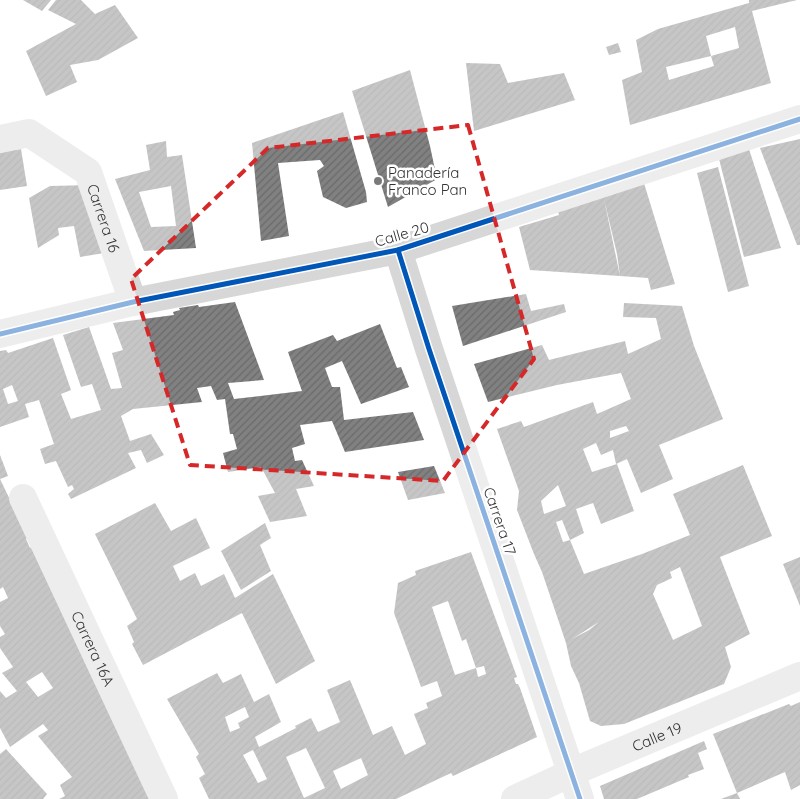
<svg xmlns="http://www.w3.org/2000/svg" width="800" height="799" viewBox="0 0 800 799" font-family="Quicksand,sans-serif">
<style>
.building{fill:url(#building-hatch);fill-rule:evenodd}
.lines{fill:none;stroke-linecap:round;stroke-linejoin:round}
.minor{stroke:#d7d7d7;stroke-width:28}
.cycleway-casing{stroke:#fff;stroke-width:8}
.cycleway{stroke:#0057b8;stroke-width:5}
.marked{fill:none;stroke:#d62828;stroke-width:4;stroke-dasharray:10 6;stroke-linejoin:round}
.poi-dot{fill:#7a7a7a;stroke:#fff;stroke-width:2}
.labels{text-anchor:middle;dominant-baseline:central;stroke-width:5;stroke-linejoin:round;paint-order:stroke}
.poi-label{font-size:15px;fill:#333;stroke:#fff;text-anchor:start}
.street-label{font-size:15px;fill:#333;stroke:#fff}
</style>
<defs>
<pattern id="building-hatch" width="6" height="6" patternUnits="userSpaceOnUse" patternTransform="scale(1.25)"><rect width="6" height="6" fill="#818181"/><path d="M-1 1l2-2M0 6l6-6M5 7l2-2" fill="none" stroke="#6a6a6a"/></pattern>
</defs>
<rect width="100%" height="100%" fill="#fff"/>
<g class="building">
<polygon points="23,0 51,0 42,11"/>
<polygon points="56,0 81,0 95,14 115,5 138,38 98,60 70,65 77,82 46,96 26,51 76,24 48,10"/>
<path d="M749 0H797L752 11 771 83 630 125 622 80 642 72 636 40 658 29 749 3ZM735 27 739 48 711 56 714 66 669 80 666 67 711 56 706 36Z"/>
<polygon points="618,43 621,52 609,55 606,47"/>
<polygon points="466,63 500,64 508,83 564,73 575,100 474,131"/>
<polygon points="410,70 430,146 437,179 388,207 352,91"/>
<polygon points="343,112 366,192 367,202 346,208 323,197 317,171 324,166 320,160 278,163 289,236 261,241 252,143"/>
<polygon points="800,139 800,245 797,245 760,148"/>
<path d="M166 141 167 157 182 155 196 248 144 251 115 179 150 170 146 145ZM171 186 176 226 151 227 139 192Z"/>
<polygon points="748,146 781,248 744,257 718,155"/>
<polygon points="21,149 27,186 0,190 0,152"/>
<polygon points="718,167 749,286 728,292 697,173"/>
<polygon points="643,180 675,284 651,290 648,278 620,276 617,254 604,199 620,276 530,270 519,227 559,215 556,204"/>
<polygon points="90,185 104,253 80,257 74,226 58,228 59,235 38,248 29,198 50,186"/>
<polygon points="526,294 531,311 564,304 566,312 463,346 452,306"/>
<path d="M235 302 264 380 228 383 234 399 302 391 288 352 333 335 337 341 380 324 397 368 401 367 409 387 361 404 342 361 325 368 332 387H340L344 420 413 412 424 440 345 452 332 421 300 425 305 444 292 448 295 461 302 460 314 486 296 489 307 516 270 522 258 496 275 493 261 467 228 472 223 453 237 449 233 434H230L225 399 217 400 211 386 197 388 202 402 133 409 121 416 130 441 151 434 164 455 147 463 141 450 128 453 136 468 71 499 68 494 74 489 72 485 68 487 56 461 45 464 40 449 54 444 39 400 25 404 29 417 0 427V351L6 350 8 353 53 338 71 390 61 394 71 419 101 410 92 384 81 387 63 335 89 327 111 389 122 388 112 353 123 350 113 323 174 315 173 312 180 310 179 308 198 305 199 307ZM12 385 18 401 8 404 3 389Z"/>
<path d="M624 303 682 306 694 346 723 419 659 445 673 479 641 493 627 459 616 464 613 450 601 455 596 443 583 449 592 472 617 464 634 511 601 524 593 503 576 509 584 533 570 540 562 520 556 522 563 542 570 540 584 574 642 554 690 535 673 494 743 465 772 536 720 557 750 634 725 647 731 667 724 684 624 724 601 726 590 721 579 683 571 666 566 643 542 572 534 554 517 510 519 491 497 429 521 421 524 427 593 402 597 414 631 399 621 373 557 385 488 402 474 364 542 345 549 360 625 341 628 354 661 339 656 318 623 317ZM626 426 629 431 610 438V431ZM558 485 566 506 544 514 541 501ZM680 567 702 626 673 640 653 594 657 585 672 578 670 572ZM599 622 589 630 572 639Z"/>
<polygon points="0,455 8,476 0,479"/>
<polygon points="434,466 445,493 408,500 398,472"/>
<path d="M0 479 28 537 26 539 30 548 33 546 169 799H59L65 796 60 785 72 777 38 736 48 730 43 724 10 747 0 728V691L6 698 17 691 2 673 13 667 0 648V637L5 634 0 626V602L8 598 3 587 0 589ZM42 672 53 688 38 697 26 682Z"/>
<polygon points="155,503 171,531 196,518 210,548 173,566 180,581 195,573 201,586 224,574 235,598 273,574 315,661 276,684 242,613 143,665 132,644 134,642 127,626 137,619 95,534"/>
<polygon points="265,523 271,538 260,545 271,571 241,590 221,551"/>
<path d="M471 552 517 677 514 678 516 684H518L520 688 537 737 453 776 451 773 396 799H209L199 778 205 774 196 757 199 754 167 699 217 673 223 683 241 674 254 702 269 694 281 722 255 737 259 747 296 728 295 726 311 718 318 732 340 722 327 690 350 680 373 735 392 726 405 755 426 744 414 714 428 708 426 703 442 696 437 681 421 687 415 670 394 613 398 583 416 575 415 571ZM448 601 462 641 466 639 476 668 455 675 432 607ZM484 666 486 674 478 677 476 668ZM245 707 249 717 238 723 240 728 230 732 225 717ZM306 748 325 788 304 798 286 757ZM253 750 267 779 258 783 243 755ZM361 758 368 775 341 789 333 771Z"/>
<polygon points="800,557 800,606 783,564"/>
<polygon points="800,702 800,785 791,790 785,772 737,793 713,734 789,704 791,706"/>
<polygon points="704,741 707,749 698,753 704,769 688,775 689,777 637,799 604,799 600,786"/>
<polygon points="6,749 47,794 43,799 0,799 0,754"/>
<polygon points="737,793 740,799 721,799"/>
</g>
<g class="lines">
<g class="minor">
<path id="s1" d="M0 139 29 133 88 172 133 302"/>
<polyline points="398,250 429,349 580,799"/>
<polyline points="0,334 133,302 398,250 800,119"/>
<path id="s2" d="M23 498 164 799"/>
<path id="s3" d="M515 799 584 767 800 676"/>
</g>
<g class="cycleway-casing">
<g id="cycleway">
<polyline points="398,250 429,349 580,799"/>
<polyline points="0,334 133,302 398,250 800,119"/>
</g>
</g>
<use href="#cycleway" class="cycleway"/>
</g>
<path d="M0 0H800V799H0ZM468 125 534 359 443 481 190 465 131 279 268 148Z" fill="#fff" fill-opacity=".55" fill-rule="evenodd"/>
<path class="marked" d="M468 125 534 359 443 481 190 465 131 279 268 148Z"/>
<circle class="poi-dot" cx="378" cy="181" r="5"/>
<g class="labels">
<g class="poi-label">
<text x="388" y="172">Panadería<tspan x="388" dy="17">Franco Pan</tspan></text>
</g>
<g class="street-label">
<text stroke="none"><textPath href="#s1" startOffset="149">Carrera 16</textPath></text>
<text transform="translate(402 234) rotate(-16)">Calle 20</text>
<text transform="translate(500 521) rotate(71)">Carrera 17</text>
<text stroke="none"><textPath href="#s2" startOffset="166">Carrera 16A</textPath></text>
<text stroke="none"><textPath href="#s3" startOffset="155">Calle 19</textPath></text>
</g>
</g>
</svg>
